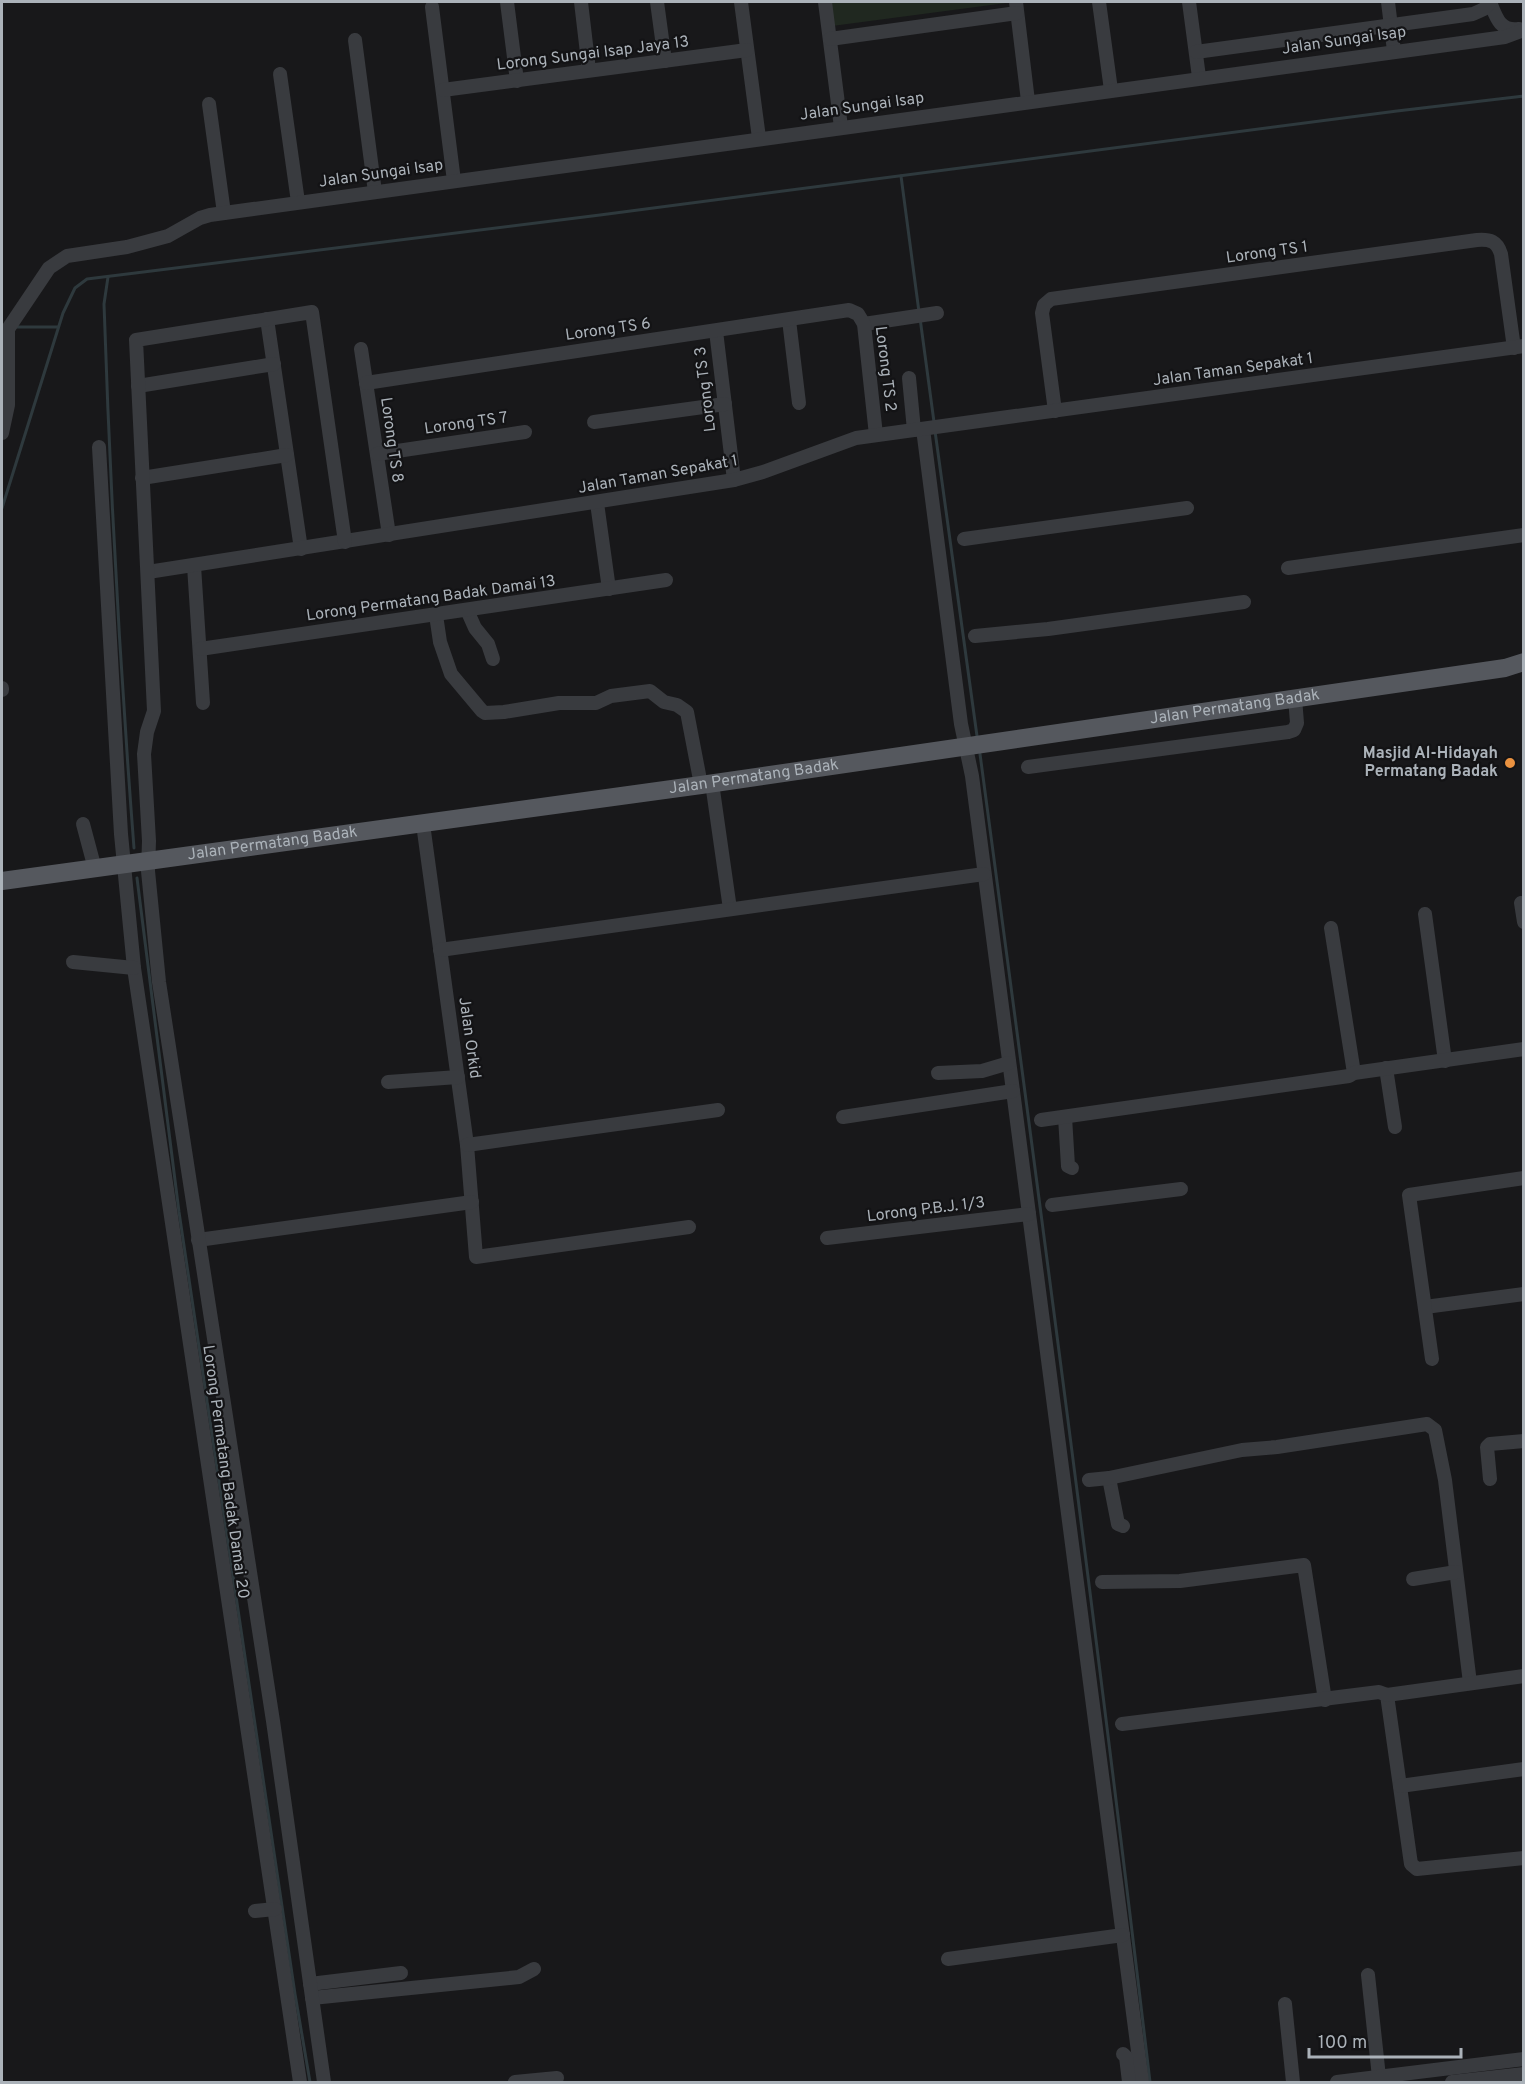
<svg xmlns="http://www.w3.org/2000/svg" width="1525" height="2084" viewBox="0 0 1525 2084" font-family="Overpass,sans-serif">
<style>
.green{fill:#202820}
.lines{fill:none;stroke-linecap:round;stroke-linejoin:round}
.stream{stroke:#2e393d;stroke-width:3}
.minor{stroke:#393b3f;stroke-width:14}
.major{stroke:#55585e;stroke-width:18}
.poi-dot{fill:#ea9240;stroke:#131315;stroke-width:2}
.labels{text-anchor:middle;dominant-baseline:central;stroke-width:4.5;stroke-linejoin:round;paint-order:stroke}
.street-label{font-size:16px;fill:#abb2b9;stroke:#131315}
.poi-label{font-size:16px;font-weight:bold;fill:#abb2b9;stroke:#131315;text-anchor:end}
</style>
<rect width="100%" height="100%" fill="#18181a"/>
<polygon class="green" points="829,2 1006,2 1006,3 832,26"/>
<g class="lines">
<g class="stream">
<polyline points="901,176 919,312"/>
<path d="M108 277 104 304C110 486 120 667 134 848"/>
<polyline points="920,318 934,422"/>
<polyline points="15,327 58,327"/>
<polyline points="935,431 977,736"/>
<polyline points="2,508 63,313 75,288 87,279 600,215 1397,111 1524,96"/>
<path d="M980 754C1039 1196 1098 1639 1150 2082"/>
<polyline points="137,878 179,1212 295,1994 310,2082"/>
</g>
<g class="minor">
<polyline points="507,2 517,81"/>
<polyline points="581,2 589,70"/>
<polyline points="657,2 665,61"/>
<polyline points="741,2 759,138"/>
<polyline points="825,2 841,127"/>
<polyline points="1016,2 1028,101"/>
<polyline points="1099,2 1111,90"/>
<polyline points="1189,2 1199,77"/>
<polyline points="1388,2 1394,51"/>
<path d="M1490 2C1496 17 1500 32 1519 29"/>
<polyline points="432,7 454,181"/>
<polyline points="830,39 1017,13"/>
<polyline points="355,40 375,192"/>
<polyline points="1196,52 1473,14 1484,9 1490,2"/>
<polyline points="280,74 298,202"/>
<polyline points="443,90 747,50"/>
<polyline points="209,104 224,213"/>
<polyline points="267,319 301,549"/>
<polyline points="789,320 799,403"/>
<polyline points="864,324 937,313"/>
<polyline points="716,331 734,480"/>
<polyline points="361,349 389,535"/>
<polyline points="909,378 914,430"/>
<polyline points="366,383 849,310 858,314 864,324 876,435"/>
<polyline points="138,386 274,364"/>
<path d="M1055 411 1042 313 1044 305 1051 299 1477 240C1490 239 1497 241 1501 254L1514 348"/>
<polyline points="594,422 725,404"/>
<polyline points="923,429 961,724 972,776 1142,2082"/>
<polyline points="2,433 8,405 8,329 49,268 67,256 127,247 168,236 200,218 210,215 1505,37 1524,30"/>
<polyline points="99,447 121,834 134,968 300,2082"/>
<polyline points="377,454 525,432"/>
<polyline points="142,478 287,455"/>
<polyline points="597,503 609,589"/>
<polyline points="964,539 1187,508"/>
<polyline points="194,566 203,703"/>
<polyline points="1288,568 1524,535"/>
<polyline points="148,572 734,480 763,472 856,438 1524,346"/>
<polyline points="467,610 475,628 488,644 493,659"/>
<polyline points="436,615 440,642 451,674 482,711 485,713 504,712 559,703 596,703 611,696 650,691 664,702 677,705 687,712 701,785"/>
<polyline points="975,636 1048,629 1244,602"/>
<polyline points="200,649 666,580"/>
<polyline points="2,690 2,688"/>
<polyline points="1028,767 1288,732 1294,730 1297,723 1295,698"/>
<polyline points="712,783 730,909"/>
<polyline points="83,824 95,869"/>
<polyline points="423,824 467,1145 476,1257 689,1227"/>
<polyline points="1521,903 1524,922"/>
<polyline points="1425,914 1445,1061"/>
<polyline points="1331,928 1354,1073"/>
<polyline points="440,950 984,874"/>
<polyline points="73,962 134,968"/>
<polyline points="1386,1068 1395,1127"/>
<polyline points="938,1073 982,1071 1009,1063"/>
<polyline points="388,1082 458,1077"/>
<polyline points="843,1117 1013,1091"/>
<polyline points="1065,1117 1068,1166 1072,1168"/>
<polyline points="1041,1120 1349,1076 1354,1073 1524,1049"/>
<polyline points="467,1145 718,1110"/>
<polyline points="1052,1205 1181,1189"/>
<polyline points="827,1238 1029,1214"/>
<polyline points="198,1240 472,1202"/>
<polyline points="1425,1307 1524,1294"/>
<polyline points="1432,1359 1409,1195 1524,1178"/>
<polyline points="1109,1478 1118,1524 1123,1526"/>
<polyline points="1490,1479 1487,1447 1490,1444 1524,1441"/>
<polyline points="1089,1480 1109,1478 1242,1450 1277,1447 1427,1424 1435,1430 1445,1480 1470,1683"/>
<polyline points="1413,1579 1456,1572"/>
<polyline points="1102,1582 1180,1581 1304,1565 1325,1700"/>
<polyline points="1387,1695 1411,1864 1417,1869 1524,1858"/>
<polyline points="1122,1724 1379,1692 1387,1695 1524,1676"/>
<polyline points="1400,1786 1524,1769"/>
<polyline points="255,1911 275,1909"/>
<polyline points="948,1959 1123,1935"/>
<polyline points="1368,1975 1379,2077"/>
<polyline points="310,1984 401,1973"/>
<polyline points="312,1998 519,1977 534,1969"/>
<polyline points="1285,2004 1293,2082"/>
<polyline points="1123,2054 1126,2057 1129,2082"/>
<polyline points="324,2082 273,1721 159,982 148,871 149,841 144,754 147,732 154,711 136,340 312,312 345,542"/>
<polyline points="515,2082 557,2078"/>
<polyline points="1337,2082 1524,2059"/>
<polyline points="1452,2082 1524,2074"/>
</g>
<path class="major" id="s1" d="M2 881 701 785 1505 668 1524 662"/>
</g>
<circle class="poi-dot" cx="1510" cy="763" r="6"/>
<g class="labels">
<g class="street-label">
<text transform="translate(1344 41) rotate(-8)">Jalan Sungai Isap</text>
<text transform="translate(593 54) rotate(-7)">Lorong Sungai Isap Jaya 13</text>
<text transform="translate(862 107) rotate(-8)">Jalan Sungai Isap</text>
<text transform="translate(381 174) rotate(-8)">Jalan Sungai Isap</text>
<text transform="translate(1267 253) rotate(-8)">Lorong TS 1</text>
<text transform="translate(608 330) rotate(-8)">Lorong TS 6</text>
<text transform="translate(885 369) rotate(83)">Lorong TS 2</text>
<text transform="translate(1233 370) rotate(-8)">Jalan Taman Sepakat 1</text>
<text transform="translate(706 389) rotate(-97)">Lorong TS 3</text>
<text transform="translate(466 424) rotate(-8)">Lorong TS 7</text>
<text transform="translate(391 440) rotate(82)">Lorong TS 8</text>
<text transform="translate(658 475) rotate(-10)">Jalan Taman Sepakat 1</text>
<text transform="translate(431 599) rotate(-8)">Lorong Permatang Badak Damai 13</text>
<text stroke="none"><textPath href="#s1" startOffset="1245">Jalan Permatang Badak</textPath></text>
<text stroke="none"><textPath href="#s1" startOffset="759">Jalan Permatang Badak</textPath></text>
<text stroke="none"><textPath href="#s1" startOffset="273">Jalan Permatang Badak</textPath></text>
<text transform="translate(469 1038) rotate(82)">Jalan Orkid</text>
<text transform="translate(926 1210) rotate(-7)">Lorong P.B.J. 1/3</text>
<text transform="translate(225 1472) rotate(82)">Lorong Permatang Badak Damai 20</text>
</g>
<g class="poi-label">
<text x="1498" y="754">Masjid Al-Hidayah<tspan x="1498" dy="18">Permatang Badak</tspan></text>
</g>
</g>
<rect width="1525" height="2084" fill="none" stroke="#abb2b9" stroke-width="6"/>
<path d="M1309 2048v9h152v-9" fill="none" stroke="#abb2b9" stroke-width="3"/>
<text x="1318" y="2048" font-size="18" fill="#abb2b9" stroke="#131315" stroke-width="4.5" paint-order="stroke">100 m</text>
</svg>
